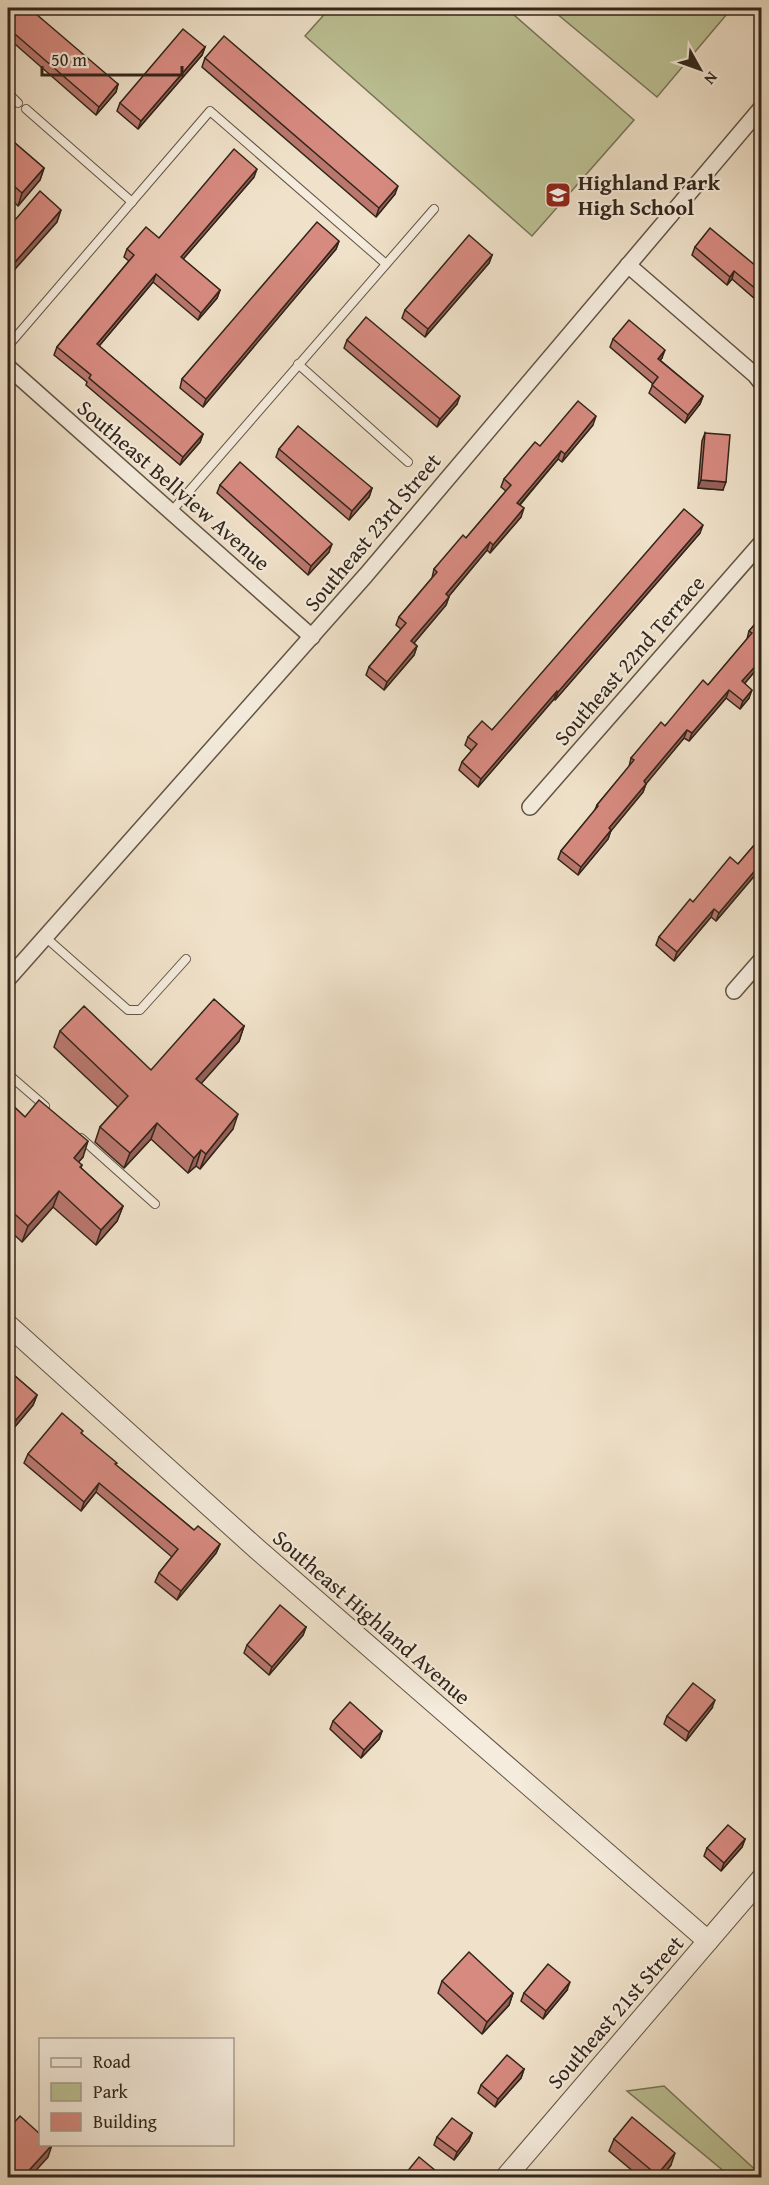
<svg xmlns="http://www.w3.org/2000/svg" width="769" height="2185" viewBox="0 0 769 2185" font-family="'Gentium Book Plus',serif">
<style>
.green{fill:#bcc295;stroke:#777458;stroke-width:1.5}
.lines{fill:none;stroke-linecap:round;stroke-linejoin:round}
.service-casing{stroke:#625446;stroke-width:10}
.minor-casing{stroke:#625446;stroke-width:18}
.tertiary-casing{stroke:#625446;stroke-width:22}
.service{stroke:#f5ecdd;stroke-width:8}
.minor{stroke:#f5ecdd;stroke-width:15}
.tertiary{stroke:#f5ecdd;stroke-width:20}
.wall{fill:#b9776e;stroke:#32251a;stroke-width:1.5}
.shaded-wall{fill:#96615a;stroke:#32251a;stroke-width:1.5}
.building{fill:#d78a80;stroke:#32251a;stroke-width:1.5}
.labels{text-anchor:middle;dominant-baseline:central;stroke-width:4.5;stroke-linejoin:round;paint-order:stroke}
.poi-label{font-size:22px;font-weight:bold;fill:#32251a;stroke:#f5ecdd;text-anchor:start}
.street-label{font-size:22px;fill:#32251a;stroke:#f5ecdd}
</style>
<rect width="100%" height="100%" fill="#f0e2ca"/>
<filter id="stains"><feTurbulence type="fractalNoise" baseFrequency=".00333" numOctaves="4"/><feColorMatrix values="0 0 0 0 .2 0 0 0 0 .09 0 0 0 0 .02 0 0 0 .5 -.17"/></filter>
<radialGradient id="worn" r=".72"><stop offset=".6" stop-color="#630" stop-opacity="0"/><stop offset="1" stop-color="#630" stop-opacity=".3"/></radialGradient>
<g class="green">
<polygon points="330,8 506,8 634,120 532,236 305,36"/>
<polygon points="550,8 732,8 657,97"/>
<polygon points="664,2086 761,2175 761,2177 731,2177 627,2091"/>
</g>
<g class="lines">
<g class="service-casing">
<g id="service">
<polyline points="8,93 18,103"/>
<polyline points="26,109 132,202"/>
<polyline points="8,346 210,111 386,264"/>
<polyline points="298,364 408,462"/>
<polyline points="171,512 434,209"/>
<polyline points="44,936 128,1010 140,1010 186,959"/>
<polyline points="8,1074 45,1106"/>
<polyline points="81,1138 155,1204"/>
</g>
</g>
<g class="minor-casing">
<g id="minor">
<polyline points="628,265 755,375 762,384"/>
<polyline points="8,367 312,637"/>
<polyline points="530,807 762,542"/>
<polyline points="8,979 366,575 762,107"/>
<polyline points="734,991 762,959"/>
</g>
</g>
<g class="tertiary-casing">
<g id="tertiary">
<polyline points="8,1325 257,1549 708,1941"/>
<polyline points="505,2178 762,1878"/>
</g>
</g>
<use href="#service" class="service"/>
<use href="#minor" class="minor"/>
<use href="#tertiary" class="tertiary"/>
</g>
<g class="wall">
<polygon points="8,24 118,84 116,92 96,115 8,38"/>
<polygon points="205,47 202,55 138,129 117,111 120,103"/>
<polygon points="205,58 395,194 376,217 202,67"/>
<polygon points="8,137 44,168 40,180 18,206 8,196"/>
<polygon points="254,177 183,259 220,290 217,298 198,320 153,282 99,346 203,434 200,442 180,465 86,385 87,382 54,355 57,347 129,261 124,257 127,249 159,238"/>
<polygon points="339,241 336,249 203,407 180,388 182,379"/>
<polygon points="695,247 756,266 762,259 762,305 732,279 727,285 692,255"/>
<polygon points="492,255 489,263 425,337 402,318 405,310"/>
<polygon points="613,339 662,358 660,360 703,396 700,404 685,423 649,393 653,384 610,347"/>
<polygon points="347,340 457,404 437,427 344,348"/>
<polygon points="593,425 562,462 558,459 520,505 521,517 490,553 487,550 449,596 446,605 414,643 417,646 414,655 384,690 366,675 369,667 401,629 396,625 399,617 432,578 434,569 466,538 506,491 501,487 504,479 540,446"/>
<polygon points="705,433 723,490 698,488 702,441"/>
<polygon points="279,449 372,488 369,497 349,520 276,457"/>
<polygon points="220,485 329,552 308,575 217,493"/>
<polygon points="700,533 555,700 554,699 478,787 459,770 462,762 472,751 465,745 468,737 492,730"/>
<polygon points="762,616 762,662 761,664 745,683 749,698 740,709 726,698 689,741 684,738 646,783 643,792 611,830 608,839 578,875 558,859 561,851 594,812 597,805 629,767 631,758 708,685 747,639 749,631"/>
<polygon points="762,836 762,879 761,880 755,875 716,921 711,917 674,961 656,945 659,937 693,902 738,864"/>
<polygon points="244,1026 239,1041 201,1083 233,1129 200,1169 196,1166 188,1173 151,1139 124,1168 95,1142 100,1127 118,1107 54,1047 60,1031 151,1070"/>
<polygon points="8,1101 25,1117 83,1157 78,1162 82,1165 81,1168 123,1206 117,1221 96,1245 53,1207 22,1242 8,1229"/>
<polygon points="8,1370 37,1395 33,1405 13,1429 8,1425"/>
<polygon points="82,1434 116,1465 194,1530 220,1544 216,1553 177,1600 155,1582 159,1573 172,1557 96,1492 81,1511 24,1463 28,1454"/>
<polygon points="306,1627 303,1635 269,1675 244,1653 247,1645"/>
<polygon points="712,1708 686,1741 664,1724 667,1716"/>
<polygon points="333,1721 382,1731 379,1739 361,1758 330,1729"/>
<polygon points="745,1839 742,1847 721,1871 704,1856 707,1848"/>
<polygon points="442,1981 513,1993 509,2005 482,2034 438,1993"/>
<polygon points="567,1990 543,2019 521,2001 524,1993"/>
<polygon points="524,2069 521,2078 495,2107 478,2093 481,2085"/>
<polygon points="472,2133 469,2141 454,2160 434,2145 437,2137"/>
<polygon points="614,2139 671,2165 661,2178 641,2178 609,2151"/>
</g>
<g class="shaded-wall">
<polygon points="205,47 202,55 138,129 141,121"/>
<polygon points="118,84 116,92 96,115 99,107"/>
<polygon points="44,168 40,180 18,206 22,193"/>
<polygon points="257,169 254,177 178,265 181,257"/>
<polygon points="398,186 395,194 376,217 379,208"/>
<polygon points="61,210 57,222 8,277 8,270"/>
<polygon points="339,241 336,249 203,407 206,399"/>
<polygon points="492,255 489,263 425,337 428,329"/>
<polygon points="734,271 732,279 727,285 730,277"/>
<polygon points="156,274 153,282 94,352 97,344"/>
<polygon points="220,290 217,298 198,320 201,313"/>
<polygon points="665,350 662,358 655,367 658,359"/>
<polygon points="460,396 457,404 437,427 440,419"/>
<polygon points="703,396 700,404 685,423 688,415"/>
<polygon points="596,416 593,425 562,462 565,454"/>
<polygon points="203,434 200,442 180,465 183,457"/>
<polygon points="561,451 558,459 514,511 517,503"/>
<polygon points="701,480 726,482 723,490 698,488"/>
<polygon points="372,488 369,497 349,520 352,511"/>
<polygon points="524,508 521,517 490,553 493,545"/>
<polygon points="703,525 700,533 555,700 558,692"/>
<polygon points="490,542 487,550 443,603 446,594"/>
<polygon points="332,544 329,552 308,575 311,566"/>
<polygon points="449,597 446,605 408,650 411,641"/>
<polygon points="417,646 414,655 384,690 387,682"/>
<polygon points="762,655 761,664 739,690 742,681"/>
<polygon points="729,690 726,698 689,741 692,733"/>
<polygon points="752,690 749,698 740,709 743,701"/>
<polygon points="557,691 554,699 478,787 481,779"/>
<polygon points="687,730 684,738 641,790 644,781"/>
<polygon points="646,784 643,792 606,837 609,828"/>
<polygon points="611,830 608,839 578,875 581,867"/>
<polygon points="758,867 755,875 716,921 719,913"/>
<polygon points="714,909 711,917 674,961 677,952"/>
<polygon points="244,1026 239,1041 191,1095 196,1079"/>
<polygon points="238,1114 233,1129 200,1169 206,1154"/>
<polygon points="157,1123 151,1139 124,1168 130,1153"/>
<polygon points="88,1141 83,1157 68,1174 74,1158"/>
<polygon points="201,1150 196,1166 188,1173 194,1158"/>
<polygon points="59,1191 53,1207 22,1242 28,1226"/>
<polygon points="123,1206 117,1221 96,1245 101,1230"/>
<polygon points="37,1395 33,1405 13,1429 16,1420"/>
<polygon points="99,1483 96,1492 81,1511 84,1502"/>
<polygon points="220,1544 216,1553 177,1600 181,1591"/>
<polygon points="306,1627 303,1635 269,1675 272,1667"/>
<polygon points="715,1700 712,1708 686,1741 689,1732"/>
<polygon points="382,1731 379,1739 361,1758 364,1750"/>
<polygon points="745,1839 742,1847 721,1871 724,1863"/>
<polygon points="570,1982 567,1990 543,2019 546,2011"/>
<polygon points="513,1993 509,2005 482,2034 487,2022"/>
<polygon points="524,2069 521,2078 495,2107 498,2099"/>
<polygon points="472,2133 469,2141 454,2160 457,2152"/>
<polygon points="52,2145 48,2157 29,2178 22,2178"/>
<polygon points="675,2153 671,2165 661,2178 656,2178 657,2175"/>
</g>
<g class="building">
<polygon points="22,8 29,8 118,84 99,107 8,28 8,24"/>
<polygon points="183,29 205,47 141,121 120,103"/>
<polygon points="224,36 398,186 379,208 205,58"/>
<polygon points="8,137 44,168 22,193 8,181"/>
<polygon points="234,149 257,169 181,257 220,290 201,313 156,274 97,344 203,434 183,457 89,378 91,375 57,347 134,255 127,249 146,227 159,238"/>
<polygon points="40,191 61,210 8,270 8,228"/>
<polygon points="317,222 339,241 206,399 182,379"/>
<polygon points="710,228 756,266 762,259 762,294 734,271 730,277 695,247"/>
<polygon points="469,235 492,255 428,329 405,310"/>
<polygon points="366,317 460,396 440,419 347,340"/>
<polygon points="629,320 665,350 658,359 703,396 688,415 652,385 658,377 613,339"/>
<polygon points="578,401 596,416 565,454 561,451 517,503 524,508 493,545 490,542 446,594 449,597 411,641 417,646 387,682 369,667 406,623 399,617 437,572 434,569 463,535 466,538 511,485 504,479 535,442 540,446"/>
<polygon points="298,426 372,488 352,511 279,449"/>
<polygon points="705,433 730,435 726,482 701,480"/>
<polygon points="240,462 332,544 311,566 220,485"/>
<polygon points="684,509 703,525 558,692 557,691 481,779 462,762 477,744 468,737 482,721 492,730"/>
<polygon points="762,616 762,659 742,681 752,690 743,701 729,690 692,733 687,730 644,781 646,784 609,828 611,830 581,867 561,851 598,806 597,805 634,760 631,758 661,722 665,726 703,680 708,685 752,633 749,631"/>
<polygon points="762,836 762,870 758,867 719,913 714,909 677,952 659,937 690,899 693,902 730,857 738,864"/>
<polygon points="214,999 244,1026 196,1079 238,1114 206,1154 201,1150 194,1158 157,1123 130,1153 100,1127 128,1096 60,1031 84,1006 151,1070"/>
<polygon points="39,1100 88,1141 74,1158 82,1165 80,1167 123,1206 101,1230 59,1191 28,1226 8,1208 8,1158 14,1151 8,1145 8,1101 25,1117"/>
<polygon points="8,1370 37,1395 16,1420 8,1412"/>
<polygon points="62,1413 83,1431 81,1433 117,1463 115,1464 194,1530 198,1526 220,1544 181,1591 159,1573 178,1549 99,1483 84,1502 28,1454"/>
<polygon points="280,1605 306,1627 272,1667 247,1645"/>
<polygon points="693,1683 715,1700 689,1732 667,1716"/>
<polygon points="350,1702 382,1731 364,1750 333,1721"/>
<polygon points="728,1825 745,1839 724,1863 707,1848"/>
<polygon points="469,1952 513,1993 487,2022 442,1981"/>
<polygon points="548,1964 570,1982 546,2011 524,1993"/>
<polygon points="507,2055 524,2069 498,2099 481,2085"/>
<polygon points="20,2116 40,2134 40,2145 52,2145 22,2178 8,2178 8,2129"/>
<polygon points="632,2117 675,2153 657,2175 614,2139"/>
<polygon points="452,2118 472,2133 457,2152 437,2137"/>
<polygon points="419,2157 442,2176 441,2178 402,2178"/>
</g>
<defs>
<g id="school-square" transform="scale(1.35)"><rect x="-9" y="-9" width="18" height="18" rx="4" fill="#8f2418" stroke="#f5ecdd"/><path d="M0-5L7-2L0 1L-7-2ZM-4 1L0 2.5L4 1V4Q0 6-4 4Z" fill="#fff"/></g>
</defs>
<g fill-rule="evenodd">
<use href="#school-square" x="558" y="195"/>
</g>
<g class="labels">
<g class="poi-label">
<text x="578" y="182">Highland Park<tspan x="578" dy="25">High School</tspan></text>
</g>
<g class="street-label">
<text transform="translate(174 485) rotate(41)">Southeast Bellview Avenue</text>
<text transform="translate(372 532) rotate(-50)">Southeast 23rd Street</text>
<text transform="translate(629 660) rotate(-49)">Southeast 22nd Terrace</text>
<text transform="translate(372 1617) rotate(41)">Southeast Highland Avenue</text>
<text transform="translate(615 2012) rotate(-49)">Southeast 21st Street</text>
</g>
</g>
<rect width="769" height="2185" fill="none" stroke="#f0e2ca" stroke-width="30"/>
<rect x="9" y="9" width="751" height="2167" fill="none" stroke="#32251a" stroke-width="3"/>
<rect x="15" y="15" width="739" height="2155" fill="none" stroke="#32251a" stroke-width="1.5"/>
<rect x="39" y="2038" width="195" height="108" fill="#f5ecdd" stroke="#a79c8f" stroke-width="1.5"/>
<rect x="51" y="2058" width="30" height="9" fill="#f5ecdd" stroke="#a79c8f" stroke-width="1.5"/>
<text x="93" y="2068" font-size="18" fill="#32251a">Road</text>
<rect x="51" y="2083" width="30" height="18" fill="#bcc295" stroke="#a79c8f" stroke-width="1.5"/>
<text x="93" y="2098" font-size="18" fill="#32251a">Park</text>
<rect x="51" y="2113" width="30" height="18" fill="#d78a80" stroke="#a79c8f" stroke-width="1.5"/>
<text x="93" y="2128" font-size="18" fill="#32251a">Building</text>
<g transform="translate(700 69) rotate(130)" stroke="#f5ecdd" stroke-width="4.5" paint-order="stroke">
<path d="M0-4.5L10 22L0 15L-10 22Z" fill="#32251a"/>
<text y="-9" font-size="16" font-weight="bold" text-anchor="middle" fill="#32251a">N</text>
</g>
<path d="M42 66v9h140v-9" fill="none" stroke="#32251a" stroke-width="3"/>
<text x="51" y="66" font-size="18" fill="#32251a" stroke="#f5ecdd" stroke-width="4.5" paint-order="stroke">50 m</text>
<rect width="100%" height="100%" filter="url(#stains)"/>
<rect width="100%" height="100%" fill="url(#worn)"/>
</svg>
